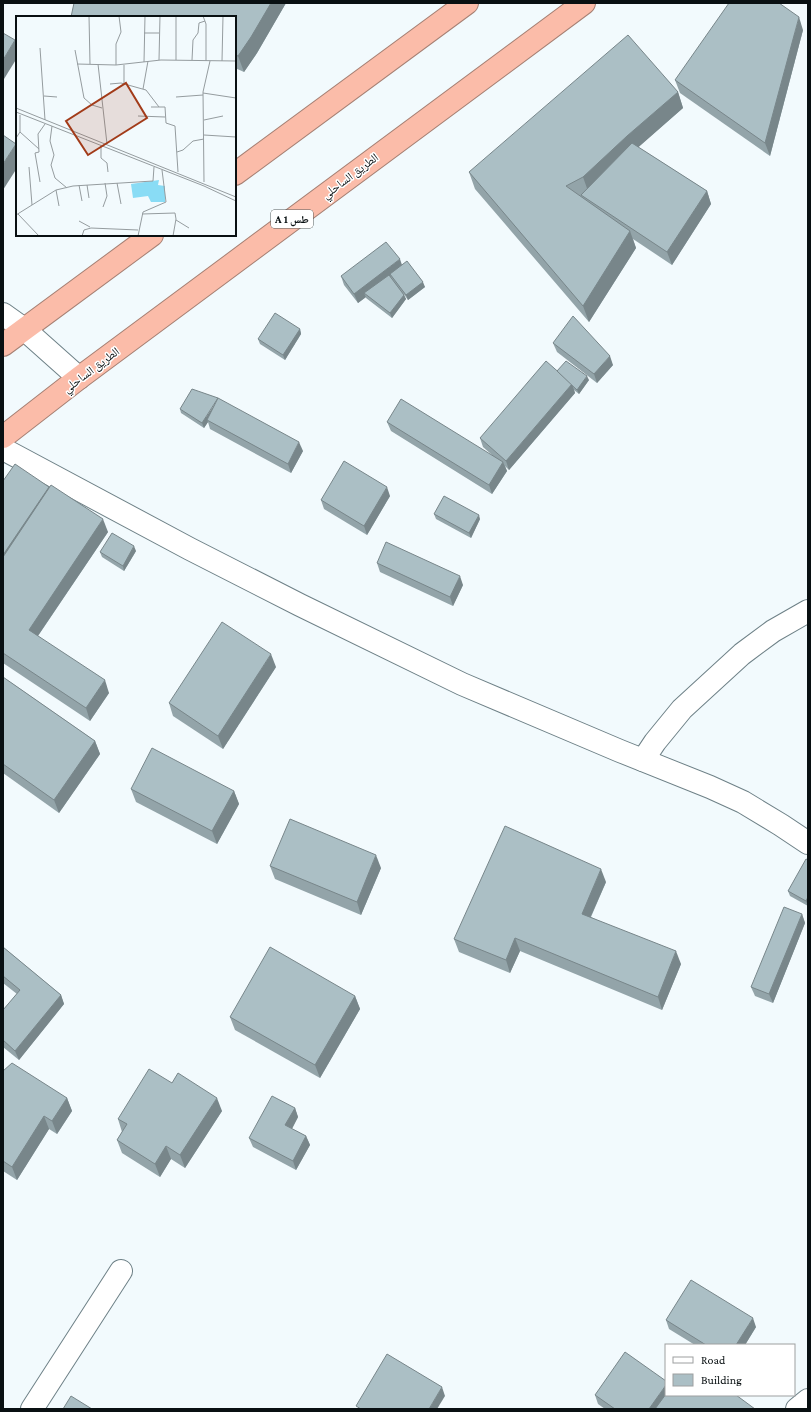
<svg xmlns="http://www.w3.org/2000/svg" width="811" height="1412" viewBox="0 0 811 1412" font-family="'Crimson Pro','Noto Naskh Arabic',serif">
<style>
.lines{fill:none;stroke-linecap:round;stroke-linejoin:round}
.street-casing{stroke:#6e8187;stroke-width:24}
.highway-casing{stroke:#a68074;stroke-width:24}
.street{stroke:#fff;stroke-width:22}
.highway{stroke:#fbbca9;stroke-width:22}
.wall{fill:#93a4a9}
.shaded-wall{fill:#78868a}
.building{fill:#abbfc5;stroke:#78868a}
.labels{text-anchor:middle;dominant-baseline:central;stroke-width:3;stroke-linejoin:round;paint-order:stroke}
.shield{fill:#fff;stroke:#535859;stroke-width:1}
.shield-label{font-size:11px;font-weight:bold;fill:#091012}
.street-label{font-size:12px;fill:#091012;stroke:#fff}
.inset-road{fill:none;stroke:#959c9f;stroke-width:1}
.view{fill:#a23b19;fill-opacity:0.15;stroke:#a23b19;stroke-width:2}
.inset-edge{fill:none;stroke:#091012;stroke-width:2}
</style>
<rect width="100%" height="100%" fill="#f2fafd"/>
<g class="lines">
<g class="street-casing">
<g id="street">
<polyline points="3,314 24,329 79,378"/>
<polyline points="3,449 190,549 300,605 462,684 620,751 710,787 743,802 781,825 808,843"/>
<polyline points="643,760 655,742 682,709 742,654 773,631 808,611"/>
<polyline points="32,1409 121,1271"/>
<polyline points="797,1409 808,1400"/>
</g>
</g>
<g class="highway-casing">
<g id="highway">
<polyline points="235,174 467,3"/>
<polyline points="3,345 152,235"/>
<polyline points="3,437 79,378 584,3"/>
</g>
</g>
<use href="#street" class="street"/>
<use href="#highway" class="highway"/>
</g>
<g class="wall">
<polygon points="74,3 286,3 257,53 244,72 235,68 235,17"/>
<polygon points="803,30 770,156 680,93 675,80"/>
<polygon points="678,92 683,108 638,147 707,191 711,204 672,265 633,239 636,248 589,322 475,189 469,172"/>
<polygon points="402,265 425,287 408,300 403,293 406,299 392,318 366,298 366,297 358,303 344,285 341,276"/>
<polygon points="300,329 301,334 285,360 260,344 258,339"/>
<polygon points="553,343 613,365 597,383 557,352"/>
<polygon points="557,371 589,380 579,394 574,390 575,393 509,470 505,466 507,471 492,494 391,431 387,422 492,455 483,447 480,438"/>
<polygon points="180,409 303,451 291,473 210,429 208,422 204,428 181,413"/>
<polygon points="3,481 49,488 108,532 38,636 109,693 90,721 3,663"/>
<polygon points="390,496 367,535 324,509 321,500"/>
<polygon points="434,514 480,519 471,538 436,519"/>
<polygon points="136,551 124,571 102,557 100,552"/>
<polygon points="377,563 463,585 453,606 380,572"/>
<polygon points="276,667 223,749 173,716 169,703"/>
<polygon points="3,677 95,741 100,754 59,813 3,773"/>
<polygon points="131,789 234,791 239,804 217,844 136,802"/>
<polygon points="808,860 808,906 790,896 788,891"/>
<polygon points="270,866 381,868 361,915 275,879"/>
<polygon points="606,882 591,917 681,964 662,1010 520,951 510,973 459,952 454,939"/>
<polygon points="802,914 805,923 773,1003 755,996 751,987"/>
<polygon points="3,947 61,995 64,1004 19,1060 3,1047 3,1010 17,994 3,983"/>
<polygon points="355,996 360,1009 320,1078 235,1030 230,1017"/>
<polygon points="3,1071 67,1098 72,1111 57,1134 49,1129 17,1180 3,1171"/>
<polygon points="172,1083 222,1111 185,1168 171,1159 160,1177 122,1153 117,1140 122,1132 118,1119"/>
<polygon points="295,1108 298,1117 292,1129 306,1136 310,1145 296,1170 253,1147 249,1138"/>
<polygon points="666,1320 756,1327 745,1345 695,1345 669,1329"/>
<polygon points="595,1395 666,1395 755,1409 605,1409 598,1404"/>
</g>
<g class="shaded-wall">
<polygon points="271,3 286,3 257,53 244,72 238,56"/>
<polygon points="799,17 803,30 770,156 765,143"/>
<polygon points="15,40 17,45 17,58 4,79 3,77 3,60"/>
<polygon points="678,92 683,108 633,152 589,194 583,177 627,136"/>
<polygon points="16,144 17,146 17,168 3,190 3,164"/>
<polygon points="707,191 711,204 672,265 667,252"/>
<polygon points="630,231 636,248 589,322 583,306"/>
<polygon points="400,259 403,268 390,274 391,278 364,293 366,297 358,303 354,294"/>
<polygon points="423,282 425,287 408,300 406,295"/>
<polygon points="404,295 406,299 392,318 390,313"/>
<polygon points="300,329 301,334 285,360 283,355"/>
<polygon points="610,356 613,365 597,383 594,374"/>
<polygon points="587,376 589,380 579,394 577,390"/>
<polygon points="572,384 575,393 509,470 506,461"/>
<polygon points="219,398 207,420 208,422 204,428 202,423"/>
<polygon points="299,442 303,451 291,473 288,464"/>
<polygon points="503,462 507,471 492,494 489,485"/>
<polygon points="49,487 54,500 3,575 3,555"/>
<polygon points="387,487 390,496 367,535 364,526"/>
<polygon points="479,515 480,519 471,538 469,533"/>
<polygon points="103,519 108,532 33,643 29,630"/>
<polygon points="134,546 136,551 124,571 123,566"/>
<polygon points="460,576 463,585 453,606 450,597"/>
<polygon points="271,654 276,667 223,749 218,736"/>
<polygon points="105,680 109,693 90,721 86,708"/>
<polygon points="95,741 100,754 59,813 54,800"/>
<polygon points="234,791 239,804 217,844 212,831"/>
<polygon points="376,855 381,868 361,915 357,902"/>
<polygon points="601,869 606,882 586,927 582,914"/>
<polygon points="808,897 808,906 806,901"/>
<polygon points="802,914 805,923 773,1003 769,994"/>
<polygon points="515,938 520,951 510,973 506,960"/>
<polygon points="676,951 681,964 662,1010 658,997"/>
<polygon points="61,995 64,1004 19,1060 15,1051"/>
<polygon points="355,996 360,1009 320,1078 315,1065"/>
<polygon points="67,1098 72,1111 57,1134 52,1121"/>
<polygon points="217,1098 222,1111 185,1168 180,1155"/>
<polygon points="295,1108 298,1117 289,1134 285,1125"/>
<polygon points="44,1116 49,1129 17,1180 12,1167"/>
<polygon points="306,1136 310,1145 296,1170 293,1161"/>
<polygon points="166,1146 171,1159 160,1177 155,1164"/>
<polygon points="753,1318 756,1327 745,1345 736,1345"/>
<polygon points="666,1385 666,1395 659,1409 649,1409"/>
<polygon points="442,1387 445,1396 437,1409 429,1409"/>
</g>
<g class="building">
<polygon points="74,3 271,3 251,37 238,56 235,55 235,17 71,17"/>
<polygon points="729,3 779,3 799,17 765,143 675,80"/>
<polygon points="3,33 15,40 3,60"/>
<polygon points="628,35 678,92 627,136 583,177 566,186 630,231 583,306 469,172"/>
<polygon points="3,135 16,144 3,164"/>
<polygon points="632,143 707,191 667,252 581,195"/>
<polygon points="386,242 400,259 354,294 341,276"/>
<polygon points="407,261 423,282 406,295 390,274"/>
<polygon points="389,275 404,295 390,313 364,293"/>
<polygon points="275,313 300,329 283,355 258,339"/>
<polygon points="573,316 610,356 594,374 553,343"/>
<polygon points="546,361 572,384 506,461 480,438"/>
<polygon points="566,361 587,376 577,390 557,371"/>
<polygon points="192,389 218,398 202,423 180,409"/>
<polygon points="218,398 299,442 288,464 207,420"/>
<polygon points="401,399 503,462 489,485 387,422"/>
<polygon points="344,461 387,487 364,526 321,500"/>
<polygon points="15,464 49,487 3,555 3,481"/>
<polygon points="51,485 103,519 29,630 105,680 86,708 3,653 3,557"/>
<polygon points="444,496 479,515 469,533 434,514"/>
<polygon points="112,533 134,546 123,566 100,552"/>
<polygon points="386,542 460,576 450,597 377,563"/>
<polygon points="222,622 271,654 218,736 169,703"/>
<polygon points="3,677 95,741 54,800 3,764"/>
<polygon points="152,748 234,791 212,831 131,789"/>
<polygon points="290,819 376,855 357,902 270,866"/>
<polygon points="505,826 601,869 582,914 676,951 658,997 515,938 506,960 454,939"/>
<polygon points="806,859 808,860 808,897 806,901 788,891"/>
<polygon points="784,907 802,914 769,994 751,987"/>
<polygon points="3,947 61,995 15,1051 3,1040 3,1010 20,990 3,976"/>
<polygon points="270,947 355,996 315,1065 230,1017"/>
<polygon points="12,1063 67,1098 52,1121 44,1116 12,1167 3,1161 3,1071"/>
<polygon points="149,1069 172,1083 178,1073 217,1098 180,1155 166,1146 155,1164 117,1140 127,1124 118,1119"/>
<polygon points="272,1096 295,1108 285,1125 306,1136 293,1161 249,1138"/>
<polygon points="691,1280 753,1318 736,1345 706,1345 666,1320"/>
<polygon points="625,1352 666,1381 666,1385 649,1409 615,1409 595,1395"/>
<polygon points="387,1354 442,1387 429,1409 361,1409 356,1406"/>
<polygon points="666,1394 666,1395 736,1395 755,1409 655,1409"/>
<polygon points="71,1396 92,1409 63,1409"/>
</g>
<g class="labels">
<rect class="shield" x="271" y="210" width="42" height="18" rx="3"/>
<g class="shield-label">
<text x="292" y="219">A 1 طس</text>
</g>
<g class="street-label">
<text transform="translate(350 176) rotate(-37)">الطريق الساحلي</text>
<text transform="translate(91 370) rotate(-37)">الطريق الساحلي</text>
</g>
</g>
<g transform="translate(16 16)">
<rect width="220" height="220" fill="#f2fafd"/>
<path d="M143 164 142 169 149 170V186H135L132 180 117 182 115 168Z" fill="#89dcf5"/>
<path class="inset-road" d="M73 0 74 48M187 0 190 8V45M128 17H143M24 32 29 104M59 34 68 82 76 89 86 92M143 44 144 0M160 44V0M176 44 177 24 182 17 183 7 189 5M206 45 207 0M128 46 129 0M61 48 100 49 145 44 220 45M82 48 91 128M100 49V28L105 16 103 0M108 67V49M94 68 105 67 130 74 143 91M127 73 132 45M187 77 220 82M28 80 41 81M160 81 187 79M135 91H149L150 107 159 110 162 156M0 92 220 181M0 96 188 170 220 185M122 100 149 101M188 104 207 100M36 110 34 125 38 139 35 149 39 162 51 172M4 116 23 133M188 119 220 121M0 122 4 116V99M85 129V142L91 147 92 156M161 136 167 134 177 125 188 123M13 151 16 189M24 166 19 137 23 136 22 118 29 108M188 166 187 76 194 45M101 167 105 188M63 169 66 185M71 169 73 182M40 174 43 190M87 191 91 180 89 167M2 198 23 220M126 198 159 197 160 203 157 220M0 199 40 174 57 170 137 165 138 151M160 204 173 212M63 205 74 211M66 220 68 214 75 212 122 214M122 220 127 196 150 186 146 154"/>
<path class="view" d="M110 67 131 102 72 139 50 105Z"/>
<rect width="220" height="220" class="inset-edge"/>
</g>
<rect width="811" height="1412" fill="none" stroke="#091012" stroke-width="8"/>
<rect x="665" y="1344" width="130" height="52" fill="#ffffff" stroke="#9d9fa0"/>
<rect x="673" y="1357" width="20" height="6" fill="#ffffff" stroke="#9d9fa0"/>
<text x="701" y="1364" font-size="12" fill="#091012">Road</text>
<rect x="673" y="1374" width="20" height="12" fill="#abbfc5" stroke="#9d9fa0"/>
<text x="701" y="1384" font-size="12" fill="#091012">Building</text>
</svg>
